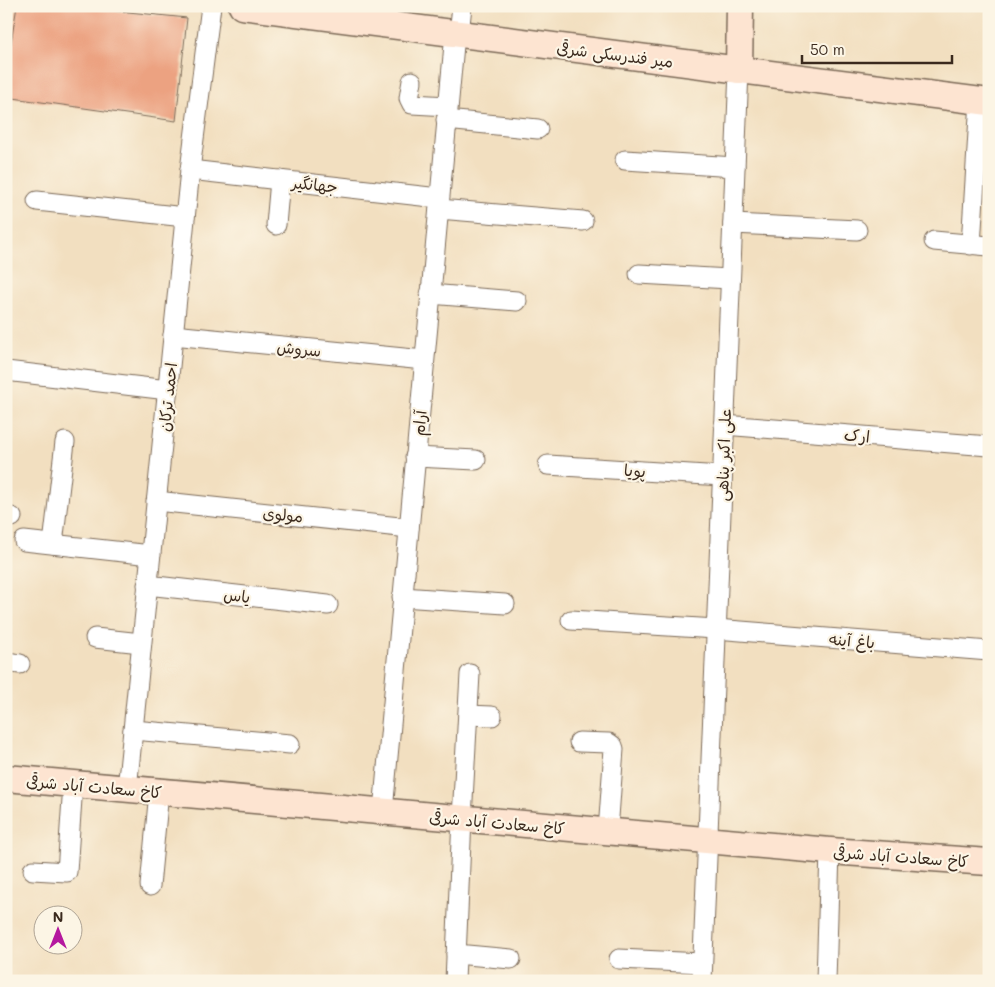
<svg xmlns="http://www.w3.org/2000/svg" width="995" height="987" viewBox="0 0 995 987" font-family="Mali,'Playpen Sans Arabic',sans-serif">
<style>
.building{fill:#eca281}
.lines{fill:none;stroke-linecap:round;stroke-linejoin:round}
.street-casing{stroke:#7b6957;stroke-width:21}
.secondary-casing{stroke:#7b6957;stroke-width:29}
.street{stroke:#fff;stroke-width:19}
.secondary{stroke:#fde4d1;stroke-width:26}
.labels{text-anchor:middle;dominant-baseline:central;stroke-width:4.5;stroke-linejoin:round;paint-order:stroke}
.street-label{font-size:16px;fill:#3b2a1e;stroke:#fcf5e5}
</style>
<rect width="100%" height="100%" fill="#fcf5e5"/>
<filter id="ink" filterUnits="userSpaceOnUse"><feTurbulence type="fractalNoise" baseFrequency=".02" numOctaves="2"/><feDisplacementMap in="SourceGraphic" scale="10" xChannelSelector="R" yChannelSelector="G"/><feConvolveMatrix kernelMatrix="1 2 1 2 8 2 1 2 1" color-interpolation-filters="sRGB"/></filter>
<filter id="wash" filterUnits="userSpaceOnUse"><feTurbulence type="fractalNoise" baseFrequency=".0096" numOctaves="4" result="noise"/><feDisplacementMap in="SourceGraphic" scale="20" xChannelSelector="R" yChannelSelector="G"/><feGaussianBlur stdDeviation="1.12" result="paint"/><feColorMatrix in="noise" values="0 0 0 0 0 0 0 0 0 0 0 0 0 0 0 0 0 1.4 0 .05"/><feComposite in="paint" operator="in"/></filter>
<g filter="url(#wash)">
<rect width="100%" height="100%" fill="#f2dfc0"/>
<g id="blocks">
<polygon class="building" points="17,6 69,6 187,18 176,121 6,97 6,73"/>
</g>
</g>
<g filter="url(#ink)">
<use href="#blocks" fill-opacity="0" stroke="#7b6957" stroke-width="1"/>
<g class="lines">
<g class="street-casing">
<g id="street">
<polyline points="459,34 462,6"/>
<polyline points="412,81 409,98 412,104 448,106"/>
<polyline points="446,120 538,129"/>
<polyline points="625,160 735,167"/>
<polyline points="190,170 439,198"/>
<polyline points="37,201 185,217"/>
<polyline points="439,209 583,221"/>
<polyline points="733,224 857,230"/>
<polyline points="276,225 280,180"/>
<polyline points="934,241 989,246"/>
<polyline points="971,245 980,100"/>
<polyline points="639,274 730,279"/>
<polyline points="430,294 517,301"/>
<polyline points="173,335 424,360"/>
<polyline points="6,371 168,390"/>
<polyline points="724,425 989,446"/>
<polyline points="415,457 476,460"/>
<polyline points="548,465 722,476"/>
<polyline points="156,501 409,528"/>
<polyline points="6,516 12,517"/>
<polyline points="24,541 151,555"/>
<polyline points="53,544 65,442"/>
<polyline points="147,585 328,605"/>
<polyline points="402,597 505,604"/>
<polyline points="571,620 716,629 989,651"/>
<polyline points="95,638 141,643"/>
<polyline points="6,662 20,664"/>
<polyline points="468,715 492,716"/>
<polyline points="133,730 290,744"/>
<polyline points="579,742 609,743 613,746 614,749 608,831"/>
<polyline points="127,789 190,170 211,6"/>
<polyline points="383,811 455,34"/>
<polyline points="33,870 67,872 73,784"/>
<polyline points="150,886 159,792"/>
<polyline points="456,954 511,959"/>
<polyline points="619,959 702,963"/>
<polyline points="455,981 462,818 470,674"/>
<polyline points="702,981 739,70"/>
<polyline points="826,981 830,851"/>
</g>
</g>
<g class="secondary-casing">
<g id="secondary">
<polyline points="242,6 989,102"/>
<polyline points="739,70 740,6"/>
<polyline points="6,778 830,851 989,862"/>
</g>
</g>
<use href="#street" class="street"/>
<use href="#secondary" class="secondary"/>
</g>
</g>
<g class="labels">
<g class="street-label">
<text transform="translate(615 54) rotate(7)">میر فندرسکی شرقی</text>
<text transform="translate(315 184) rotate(6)">جهانگیر</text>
<text transform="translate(299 348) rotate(6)">سروش</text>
<text transform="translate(167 397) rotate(-84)">احمد ترکان</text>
<text transform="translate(419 423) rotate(-85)">آرام</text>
<text transform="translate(857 435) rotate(5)">ارک</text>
<text transform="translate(723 455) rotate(-88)">علی اکبر پناهی</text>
<text transform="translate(635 470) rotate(4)">پویا</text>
<text transform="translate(283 514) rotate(6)">مولوی</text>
<text transform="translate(237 595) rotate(6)">یاس</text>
<text transform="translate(852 640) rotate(5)">باغ آینه</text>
<text transform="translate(94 786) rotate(5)">کاخ سعادت آباد شرقی</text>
<text transform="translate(497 822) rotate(5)">کاخ سعادت آباد شرقی</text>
<text transform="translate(901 856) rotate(4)">کاخ سعادت آباد شرقی</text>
</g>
</g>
<rect width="995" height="987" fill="none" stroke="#fcf5e5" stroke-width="25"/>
<g transform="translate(58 930)"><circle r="24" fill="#fcf5e5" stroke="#afa495"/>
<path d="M0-4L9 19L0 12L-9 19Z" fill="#b5179e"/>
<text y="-8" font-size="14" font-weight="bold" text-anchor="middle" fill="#3b2a1e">N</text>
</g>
<path d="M802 55v8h150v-8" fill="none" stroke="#3b2a1e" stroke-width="2.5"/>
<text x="810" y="55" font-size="15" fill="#3b2a1e" stroke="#fcf5e5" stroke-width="4" paint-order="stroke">50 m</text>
</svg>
